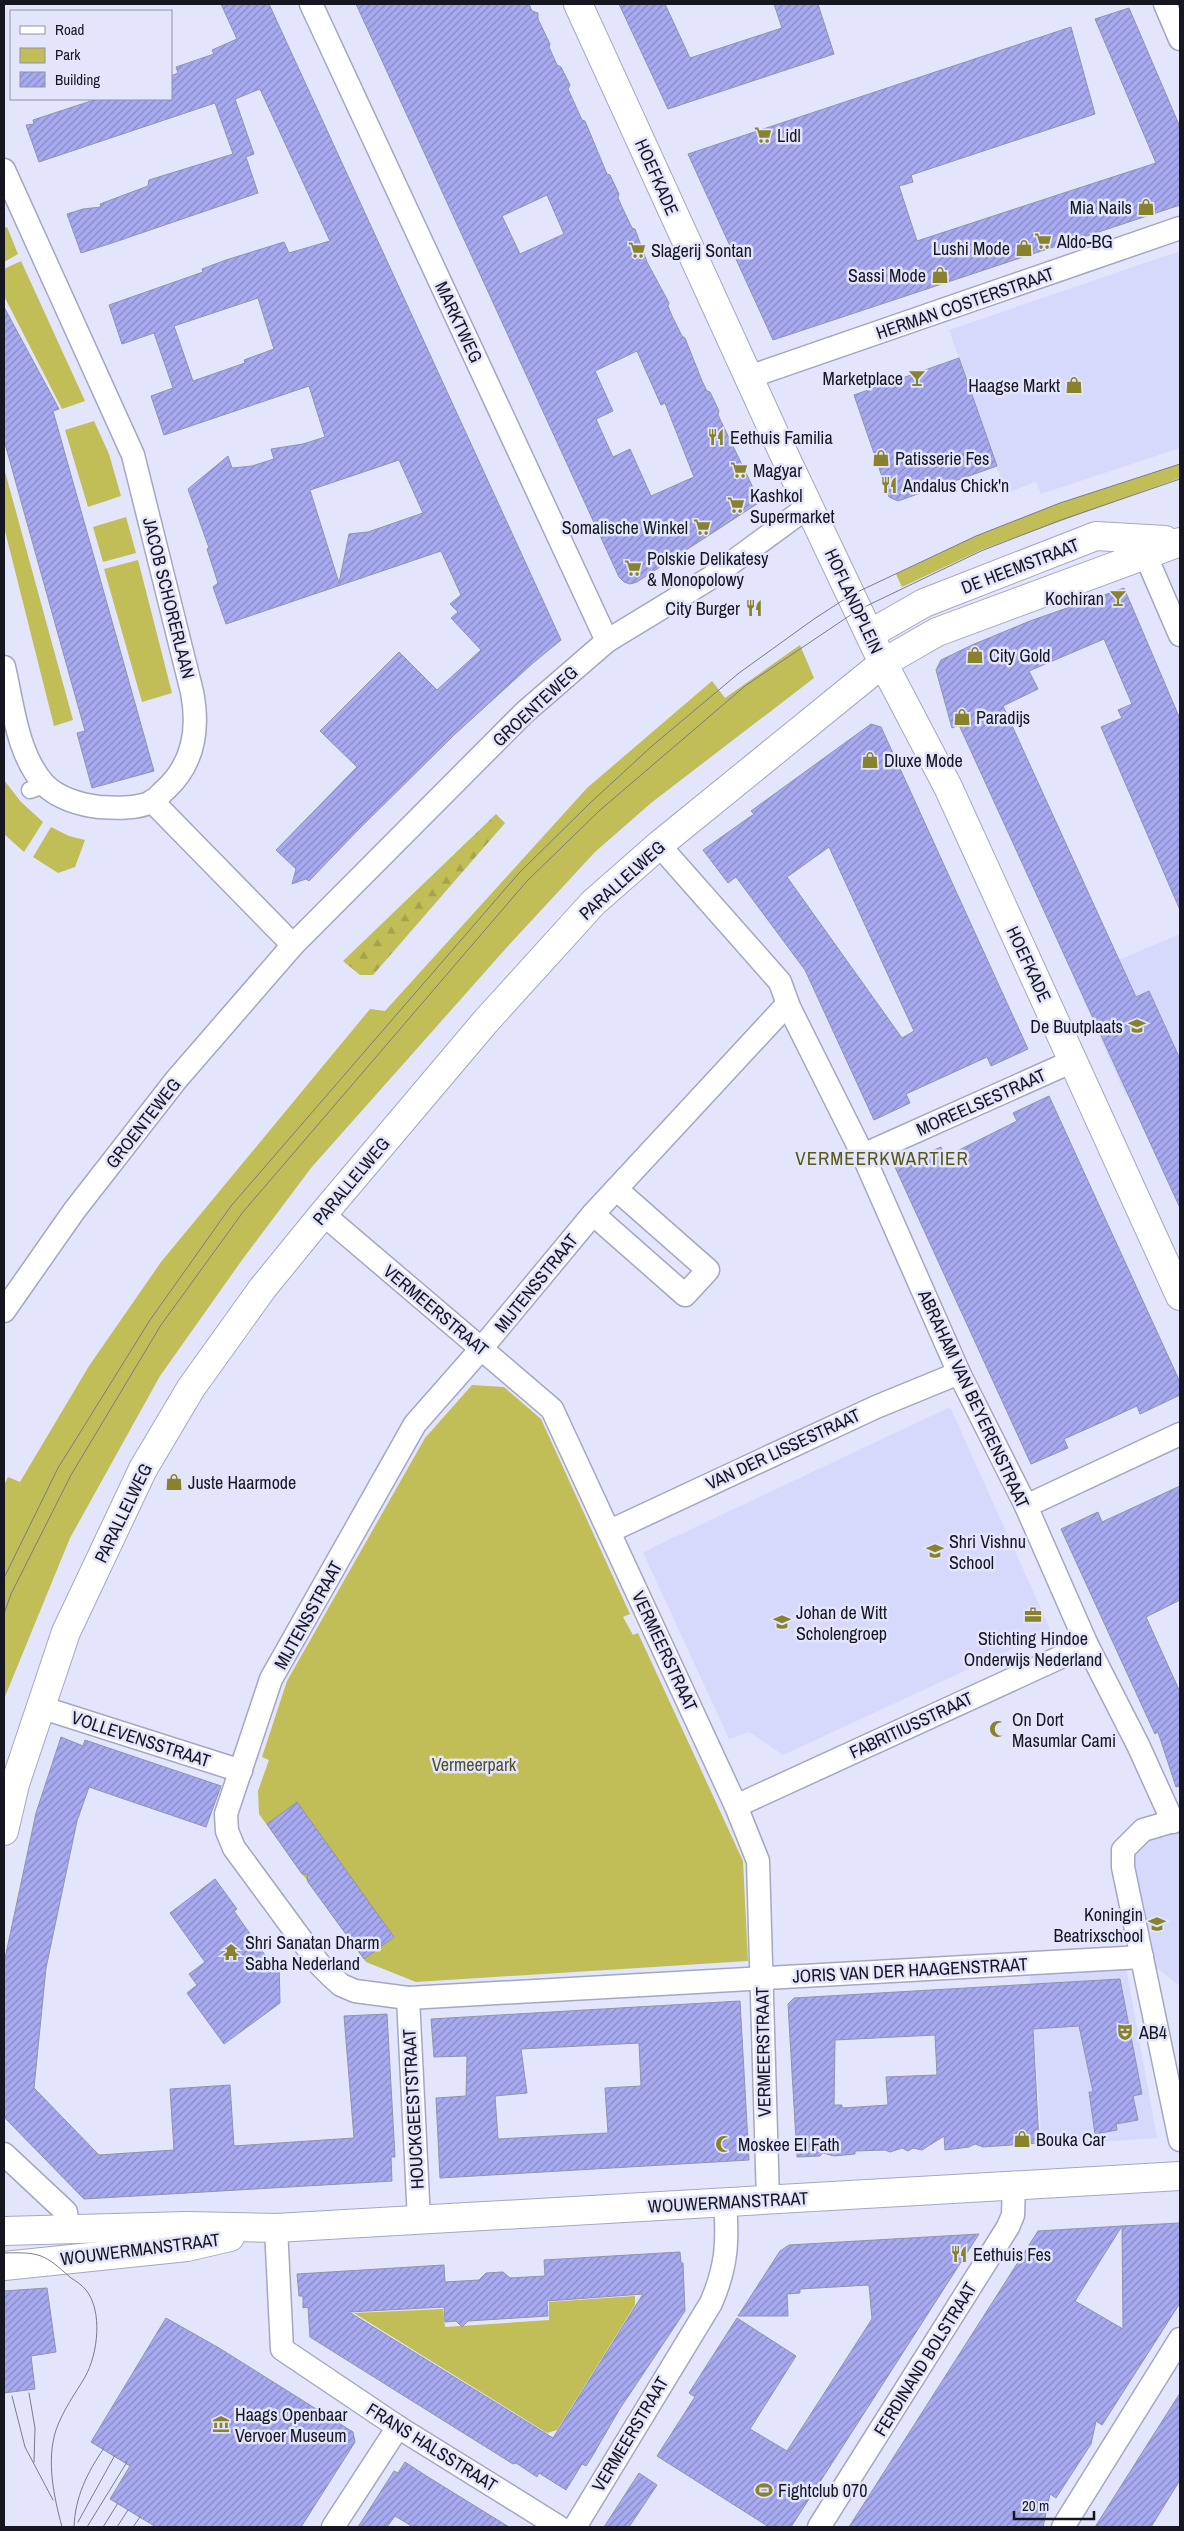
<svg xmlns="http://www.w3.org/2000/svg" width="1184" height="2531" viewBox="0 0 1184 2531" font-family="'Archivo Narrow',sans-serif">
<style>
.built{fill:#d6d9fc}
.green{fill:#c1bd57}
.forest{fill:url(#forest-firs)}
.building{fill:url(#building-hatch);stroke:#9193ad;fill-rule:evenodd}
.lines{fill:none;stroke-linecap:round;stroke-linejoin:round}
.pedestrian-casing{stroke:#a4a7c2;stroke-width:19}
.minor-casing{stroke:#a4a7c2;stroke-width:25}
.tertiary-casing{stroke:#a4a7c2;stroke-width:30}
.pedestrian{stroke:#fff;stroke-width:16}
.minor{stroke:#fff;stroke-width:22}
.tertiary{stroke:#fff;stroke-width:28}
.tram{stroke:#797b8b;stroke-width:1}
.labels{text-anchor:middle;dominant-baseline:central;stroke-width:5;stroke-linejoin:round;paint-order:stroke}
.poi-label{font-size:18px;fill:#151620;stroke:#e3e5fc;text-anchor:start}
.street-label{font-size:18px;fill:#151620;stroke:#e3e5fc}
.park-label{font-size:18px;fill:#525026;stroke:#e3e5fc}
.neighbourhood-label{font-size:19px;letter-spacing:1px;fill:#5a571b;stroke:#e3e5fc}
</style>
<defs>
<pattern id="forest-firs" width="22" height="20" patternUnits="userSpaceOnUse" patternTransform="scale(1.25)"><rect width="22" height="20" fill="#c1bd57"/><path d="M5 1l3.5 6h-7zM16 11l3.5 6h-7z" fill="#a5a24b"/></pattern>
<pattern id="building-hatch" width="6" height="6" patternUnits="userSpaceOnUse" patternTransform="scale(1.25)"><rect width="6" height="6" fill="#a7aaf0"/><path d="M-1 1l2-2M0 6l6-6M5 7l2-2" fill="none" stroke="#8789c2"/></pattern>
</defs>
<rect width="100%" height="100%" fill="#e3e5fc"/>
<g class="built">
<polygon points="1180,251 1180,448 1041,494 1036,481 1006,494 949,330"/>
<polygon points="1180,934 1180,1073 1126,1096 1074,979"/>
<polygon points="950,1407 1051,1631 783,1755 749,1732 729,1739 643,1552"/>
<polygon points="1180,1820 1180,1986 1142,1957 1132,1839"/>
<polygon points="1029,1964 1126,1967 1157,2138 1042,2146"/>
</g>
<g class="green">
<polygon points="7,227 18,254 4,262 4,228"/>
<polygon points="21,261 85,401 62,409 4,296 4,269"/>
<polygon points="94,421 109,454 121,496 88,507 65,430"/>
<polygon points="1180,464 1180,478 981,550 902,587 896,574 976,536 1060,503"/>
<polygon points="4,468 73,720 54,726 4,527"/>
<polygon points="126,517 136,553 103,562 93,527"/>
<polygon points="138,560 172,693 142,702 104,569"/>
<polygon points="800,645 814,678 651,803 595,852 508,946 311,1168 242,1260 160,1376 70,1538 4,1699 4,1485 8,1477 20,1482 89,1366 161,1262 370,1009 385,1011 587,788 712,681 725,698"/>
<polygon points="4,780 21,802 43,822 24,852 4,834"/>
<polygon points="51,827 69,836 85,840 75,867 58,873 33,857"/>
<polygon points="472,1385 504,1387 541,1419 630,1614 623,1617 633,1635 638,1633 743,1861 748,1961 416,1982 366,1962 259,1814 258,1791 269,1760 262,1757 287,1681 425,1438"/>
<polygon points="635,2296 635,2305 557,2430 547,2433 354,2313 443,2309 445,2327 549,2320 549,2302"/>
</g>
<polygon class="forest" points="496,814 505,823 373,975 360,975 343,961"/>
<g class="building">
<path d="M221 4H269L561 640 533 663 453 736 357 831 309 881 306 879 292 884 296 869 276 850 357 767 320 731 399 652 437 690 481 650 451 618 458 612 450 604 461 595 441 551 226 624 213 587 218 583 207 549 209 548 188 489 228 456 232 468 252 466 274 459 271 449 303 444 325 437 309 386 164 435 151 396 173 388 154 333 122 344 109 305 203 272 202 269 226 260 284 242 289 253 330 241 260 89 235 99 254 154 246 157 258 193 115 242 81 253 67 214 83 209 101 207 100 204 148 186 149 180 233 154 215 103 39 162 26 125 34 124 33 120 97 99H171V76L178 73 176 67 214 54 212 50 237 39ZM258 298 274 349 244 360 245 363 193 381 174 326ZM399 460 423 513 368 532 349 534 339 583 310 490Z"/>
<path d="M356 4H529L532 11 538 13V19L550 44 549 47 557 65 561 67 570 85 568 89 582 120 585 121 607 174 610 175 619 194 618 198 622 207 632 228 635 229 647 262 669 303 668 306 672 316 682 336 685 338 702 381 707 391 710 392 719 411 718 415 760 502 637 582 630 584 624 582 619 577ZM547 195 564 234 520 254 502 216ZM637 351 661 405 665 403 694 477 651 496 630 449 613 457 596 419 613 411 595 371Z"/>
<polygon points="619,4 665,4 690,58 782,28 774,4 818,4 834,54 668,109"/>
<polygon points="1129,8 1180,127 1180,205 773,340 688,154 1071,27 1095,114 911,175 913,182 899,186 917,241 1082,187 1156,163 1095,19"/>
<polygon points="4,307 59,409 53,411 154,771 92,788 77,733 85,731 4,440"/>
<polygon points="959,358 997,466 898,501 889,497 854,395"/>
<polygon points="1124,588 1180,719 1180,910 1101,727 1122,718 1118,710 1132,704 1104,639 1029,671 1038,689 1003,706 1136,997 1149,991 1180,1059 1180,1208 959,725 952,728 936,670 941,660 972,645 1030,621"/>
<path d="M871 724 881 727 1028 1049 991 1066 987 1057 906 1094 910 1103 874 1120 805 970 736 877 728 883 703 850 754 814 751 811ZM829 847 914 1031 902 1038 787 877Z"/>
<polygon points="1049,1096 1180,1382 1180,1395 1140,1414 1137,1406 1102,1422 1064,1439 1068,1448 1031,1464 895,1167 941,1147 945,1157 1017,1121 1013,1113"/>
<polygon points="1180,1486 1180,1600 1146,1617 1180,1692 1180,1786 1176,1787 1158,1732 1155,1734 1061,1529 1098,1512 1102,1522"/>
<polygon points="61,1737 83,1746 85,1740 221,1786 206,1827 89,1787 77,1821 46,1968 34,2088 99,2155 174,2150 170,2089 230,2085 234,2146 354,2138 344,2016 387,2014 395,2157 391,2157 392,2181 84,2199 4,2117 4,1963 36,1813"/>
<polygon points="297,1802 394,1937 364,1959 308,1882 307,1874 302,1874 267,1824"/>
<polygon points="215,1879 237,1909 234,1911 272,1965 279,1960 280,2003 224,2044 187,1993 197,1985 189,1974 205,1962 170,1913"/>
<path d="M1120 1979 1142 2094 1133 2096 1138 2120 1116 2124 1117 2130 1095 2134 1089 2092H1093L1079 2026 1033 2029 1039 2143 983 2147 975 2144 969 2147 945 2150 944 2136 922 2150 913 2148 908 2151 902 2148 890 2152 885 2150 855 2151V2154L834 2156 823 2153 820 2156 797 2157 788 2004 794 1998ZM935 2035 937 2075 886 2077 888 2105 842 2108V2105H834L835 2040Z"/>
<path d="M740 2001 749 2160 440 2178 436 2098 466 2096 467 2056 434 2057 431 2019ZM639 2043 641 2086 605 2088 608 2133 498 2139 495 2096 527 2093 521 2049Z"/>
<polygon points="1180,2223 1180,2303 1102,2425 1096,2421 1091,2444 1056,2498 1050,2494 1043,2527 849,2527 1038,2231 1122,2226 1075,2301 1123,2329 1122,2226"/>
<polygon points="979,2234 791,2527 769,2527 657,2456 695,2397 689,2393 737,2318 796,2356 750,2429 787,2451 872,2319 869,2285 800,2289 800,2293 787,2294 788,2316 738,2316 780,2251 789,2245"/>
<path d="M680 2252 681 2263H683L685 2311 619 2410 593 2455 586 2466 582 2464 566 2490 539 2473 537 2477 516 2463 513 2464 310 2337 308 2307 303 2308V2296H299L297 2274 444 2265 445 2282 479 2280 486 2273 503 2272 510 2278 545 2276 544 2260ZM643 2294 553 2438 349 2312 444 2307 445 2322 456 2321 462 2327 468 2321 548 2316 547 2301Z"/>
<polygon points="47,2288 56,2352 31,2356 35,2389 4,2393 4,2291"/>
<polygon points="166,2318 219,2348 353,2432 355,2442 301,2527 156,2527 110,2499 130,2466 91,2442"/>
<polygon points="1180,2393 1180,2480 1151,2527 1095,2527"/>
<polygon points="405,2462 428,2477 509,2527 413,2527 395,2516 387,2527 358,2527 394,2471 398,2473"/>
<polygon points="639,2473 657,2485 629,2527 604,2527"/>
</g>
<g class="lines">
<g class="pedestrian-casing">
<polyline id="pedestrian" points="30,790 45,785"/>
</g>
<g class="minor-casing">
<g id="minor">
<polyline points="311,4 607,641"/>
<polyline points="1165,4 1180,39"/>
<path d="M4 170 133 455 192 692C199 728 194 763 166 789 161 793 157 799 152 802 136 809 116 808 99 807 81 805 57 798 44 784 17 754 13 705 4 667"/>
<polyline points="749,377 1180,228"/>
<polyline points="1139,540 1180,635"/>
<polyline points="152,801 293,945"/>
<polyline points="659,845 780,982 789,1007 863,1155 959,1373 1026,1506 1087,1645 1138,1745 1173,1822"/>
<polyline points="789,1007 782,1010 593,1214 481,1349 415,1424 271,1679 226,1814 227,1831 234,1848 320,1965 331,1976 341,1985 355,1991 408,1998 1142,1957"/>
<polyline points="863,1155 1073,1061"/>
<polyline points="323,1214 552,1409 736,1806 758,1861 768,2200"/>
<polyline points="593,1214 685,1295 708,1270 616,1189"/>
<polyline points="4,1311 74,1211 176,1080 293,945 525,712 607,641 712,577 809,506"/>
<polyline points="1026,1506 1180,1434"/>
<polyline points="610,1531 876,1407 959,1373"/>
<polyline points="40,1707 241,1771"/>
<polyline points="736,1806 1087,1645"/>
<polyline points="1180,1819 1143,1830 1123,1850 1123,1867 1128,1891 1180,2140"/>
<polyline points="408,1998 419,2220"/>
<polyline points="4,2154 66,2212 68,2228"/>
<polyline points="276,2228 282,2349 398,2427 559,2527"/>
<polyline points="333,2527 398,2427"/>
<path d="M575 2527 711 2303C727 2266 728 2242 725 2202"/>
<polyline points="819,2527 1008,2227 1013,2215 1014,2185"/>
<polyline points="1063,2527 1180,2339"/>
</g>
</g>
<g class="tertiary-casing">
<g id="tertiary">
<polyline points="578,4 781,448 883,663 948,787 1180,1296"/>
<polyline points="870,634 924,603 1096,536 1165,540"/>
<polyline points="4,1831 15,1784 66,1632 143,1469 191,1388 262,1289 323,1214 486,1021 593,903 659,845 883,663 937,632 1180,542"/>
<polyline points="4,2231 187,2226 276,2228 1180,2176"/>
<polyline points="4,2266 187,2247 230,2237"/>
</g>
</g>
<use href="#pedestrian" class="pedestrian"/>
<use href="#minor" class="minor"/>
<use href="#tertiary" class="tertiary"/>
<g class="tram">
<polyline points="4,1578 58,1468 150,1320 231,1206 519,873 589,804 652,746 739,673 814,619 851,595 976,536 1060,503 1180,464"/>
<polyline points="4,1614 11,1594 71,1475 161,1325 243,1212 527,881 599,811 745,686 858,610 981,551 1061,520 1180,479"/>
<path d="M4 2253C41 2252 44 2254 71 2278 76 2281 82 2285 86 2290 103 2311 98 2354 85 2377 75 2394 63 2410 56 2430 46 2461 54 2497 62 2527"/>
<polyline points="29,2393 35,2428 34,2462"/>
<polyline points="12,2396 25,2447 53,2500"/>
<polyline points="78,2522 115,2455"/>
<path d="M74 2527C75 2497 87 2473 104 2448"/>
<polyline points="87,2527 127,2462"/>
<polyline points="103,2527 118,2503"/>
<polyline points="117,2527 128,2510"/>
<polyline points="133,2527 140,2517"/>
</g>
</g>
<defs>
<g id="supermarket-bare" transform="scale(1.35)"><path d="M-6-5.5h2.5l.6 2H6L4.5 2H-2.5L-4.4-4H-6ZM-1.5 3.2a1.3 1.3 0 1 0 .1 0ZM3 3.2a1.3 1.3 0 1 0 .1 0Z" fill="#87822b" stroke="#e3e5fc" stroke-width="2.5" paint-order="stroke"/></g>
<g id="shop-bare" transform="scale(1.35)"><path d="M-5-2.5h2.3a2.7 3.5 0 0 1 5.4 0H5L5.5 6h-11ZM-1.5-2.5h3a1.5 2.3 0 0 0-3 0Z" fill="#87822b" stroke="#e3e5fc" stroke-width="2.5" paint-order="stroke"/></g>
<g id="bar-bare" transform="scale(1.35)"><path d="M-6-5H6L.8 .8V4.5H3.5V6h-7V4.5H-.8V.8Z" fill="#87822b" stroke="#e3e5fc" stroke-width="2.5" paint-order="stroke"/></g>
<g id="restaurant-bare" transform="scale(1.35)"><path d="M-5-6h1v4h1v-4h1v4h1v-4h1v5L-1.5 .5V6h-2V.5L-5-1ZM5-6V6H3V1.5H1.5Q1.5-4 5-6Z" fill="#87822b" stroke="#e3e5fc" stroke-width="2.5" paint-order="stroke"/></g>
<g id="school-bare" transform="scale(1.35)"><path d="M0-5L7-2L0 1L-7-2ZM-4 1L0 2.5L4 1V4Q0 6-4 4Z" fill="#87822b" stroke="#e3e5fc" stroke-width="2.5" paint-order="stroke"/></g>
<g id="office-bare" transform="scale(1.35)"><path d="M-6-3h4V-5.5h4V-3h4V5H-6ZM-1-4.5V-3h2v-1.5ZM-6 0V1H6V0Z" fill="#87822b" stroke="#e3e5fc" stroke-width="2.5" paint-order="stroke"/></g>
<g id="mosque-bare" transform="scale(1.35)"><path d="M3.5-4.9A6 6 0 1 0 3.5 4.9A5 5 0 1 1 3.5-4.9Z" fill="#87822b" stroke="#e3e5fc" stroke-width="2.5" paint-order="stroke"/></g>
<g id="temple-bare" transform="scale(1.35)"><path d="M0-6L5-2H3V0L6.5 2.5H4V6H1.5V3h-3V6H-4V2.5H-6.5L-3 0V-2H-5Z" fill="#87822b" stroke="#e3e5fc" stroke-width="2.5" paint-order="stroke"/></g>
<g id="theatre-bare" transform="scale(1.35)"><path d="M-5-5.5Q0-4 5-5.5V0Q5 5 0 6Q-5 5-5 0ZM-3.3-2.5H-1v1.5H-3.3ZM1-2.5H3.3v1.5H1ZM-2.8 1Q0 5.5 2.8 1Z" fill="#87822b" stroke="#e3e5fc" stroke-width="2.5" paint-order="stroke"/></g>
<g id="museum-bare" transform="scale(1.35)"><path d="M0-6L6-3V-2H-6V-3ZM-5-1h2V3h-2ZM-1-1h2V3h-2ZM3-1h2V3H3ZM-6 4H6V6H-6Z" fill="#87822b" stroke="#e3e5fc" stroke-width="2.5" paint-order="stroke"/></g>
<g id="stadium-bare" transform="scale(1.35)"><path d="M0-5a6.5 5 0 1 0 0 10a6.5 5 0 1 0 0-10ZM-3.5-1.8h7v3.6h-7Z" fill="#87822b" stroke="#e3e5fc" stroke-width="2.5" paint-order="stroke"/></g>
</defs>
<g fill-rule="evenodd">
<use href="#supermarket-bare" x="763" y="135"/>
<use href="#shop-bare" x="1146" y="207"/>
<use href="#supermarket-bare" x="1043" y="241"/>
<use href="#shop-bare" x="1024" y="248"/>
<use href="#supermarket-bare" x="637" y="250"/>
<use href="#shop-bare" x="940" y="275"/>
<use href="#bar-bare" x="917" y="378"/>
<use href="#shop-bare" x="1074" y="385"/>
<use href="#restaurant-bare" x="716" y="437"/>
<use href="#shop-bare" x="881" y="458"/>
<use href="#supermarket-bare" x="739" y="470"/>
<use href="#restaurant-bare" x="889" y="485"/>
<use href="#supermarket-bare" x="736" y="505"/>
<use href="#supermarket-bare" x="702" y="527"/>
<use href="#supermarket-bare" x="633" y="568"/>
<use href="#bar-bare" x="1118" y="598"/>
<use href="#restaurant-bare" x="754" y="608"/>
<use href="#shop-bare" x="975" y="655"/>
<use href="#shop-bare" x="962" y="717"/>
<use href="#shop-bare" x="870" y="760"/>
<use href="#school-bare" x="1137" y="1026"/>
<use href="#shop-bare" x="174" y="1482"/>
<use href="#school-bare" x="935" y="1551"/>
<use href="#office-bare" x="1033" y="1615"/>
<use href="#school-bare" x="782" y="1622"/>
<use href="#mosque-bare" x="998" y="1729"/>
<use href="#school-bare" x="1157" y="1924"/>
<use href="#temple-bare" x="231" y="1952"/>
<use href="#theatre-bare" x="1125" y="2032"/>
<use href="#shop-bare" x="1022" y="2139"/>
<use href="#mosque-bare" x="724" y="2144"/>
<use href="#restaurant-bare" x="959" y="2254"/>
<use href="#museum-bare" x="221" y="2424"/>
<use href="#stadium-bare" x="764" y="2490"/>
</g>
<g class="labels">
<g class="poi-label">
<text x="777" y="135">Lidl</text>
<text x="1132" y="207" text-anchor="end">Mia Nails</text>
<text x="1057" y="241">Aldo-BG</text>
<text x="1010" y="248" text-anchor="end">Lushi Mode</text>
<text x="651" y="250">Slagerij Sontan</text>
<text x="926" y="275" text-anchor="end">Sassi Mode</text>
<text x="903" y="378" text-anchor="end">Marketplace</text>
<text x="1060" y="385" text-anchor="end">Haagse Markt</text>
<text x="730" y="437">Eethuis Familia</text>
<text x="895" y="458">Patisserie Fes</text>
<text x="753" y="470">Magyar</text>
<text x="903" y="485">Andalus Chick'n</text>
<text x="750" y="495">Kashkol<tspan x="750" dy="21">Supermarket</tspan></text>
<text x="688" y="527" text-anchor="end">Somalische Winkel</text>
<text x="647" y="558">Polskie Delikatesy<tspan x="647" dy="21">&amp; Monopolowy</tspan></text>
<text x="1104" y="598" text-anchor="end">Kochiran</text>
<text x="740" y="608" text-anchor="end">City Burger</text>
<text x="989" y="655">City Gold</text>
<text x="976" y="717">Paradijs</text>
<text x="884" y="760">Dluxe Mode</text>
<text x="1123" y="1026" text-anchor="end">De Buutplaats</text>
<text x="188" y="1482">Juste Haarmode</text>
<text x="949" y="1541">Shri Vishnu<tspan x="949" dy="21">School</tspan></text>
<text x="796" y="1612">Johan de Witt<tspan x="796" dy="21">Scholengroep</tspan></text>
<text x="1033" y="1638" text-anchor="middle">Stichting Hindoe<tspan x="1033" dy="21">Onderwijs Nederland</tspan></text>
<text x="1012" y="1719">On Dort<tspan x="1012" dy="21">Masumlar Cami</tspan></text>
<text x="1143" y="1914" text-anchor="end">Koningin<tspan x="1143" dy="21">Beatrixschool</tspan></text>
<text x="245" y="1942">Shri Sanatan Dharm<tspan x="245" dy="21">Sabha Nederland</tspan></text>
<text x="1139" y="2032">AB4</text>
<text x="1036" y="2139">Bouka Car</text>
<text x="738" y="2144">Moskee El Fath</text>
<text x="973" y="2254">Eethuis Fes</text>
<text x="235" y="2414">Haags Openbaar<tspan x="235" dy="21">Vervoer Museum</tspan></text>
<text x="778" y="2490">Fightclub 070</text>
</g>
<g class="street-label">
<text transform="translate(657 177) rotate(66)">HOEFKADE</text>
<text transform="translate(965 303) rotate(-19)">HERMAN COSTERSTRAAT</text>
<text transform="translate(459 322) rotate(65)">MARKTWEG</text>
<text transform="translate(1020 566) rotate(-21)">DE HEEMSTRAAT</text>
<text transform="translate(169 598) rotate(76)">JACOB SCHORERLAAN</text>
<text transform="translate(854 601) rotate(65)">HOFLANDPLEIN</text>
<text transform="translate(535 706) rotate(-43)">GROENTEWEG</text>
<text transform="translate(622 880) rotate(-42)">PARALLELWEG</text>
<text transform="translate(1029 964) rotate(65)">HOEFKADE</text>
<text transform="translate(981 1102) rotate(-24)">MOREELSESTRAAT</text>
<text transform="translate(143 1123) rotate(-52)">GROENTEWEG</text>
<text transform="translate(351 1181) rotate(-50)">PARALLELWEG</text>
<text transform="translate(536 1283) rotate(-51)">MIJTENSSTRAAT</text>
<text transform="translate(436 1310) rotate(40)">VERMEERSTRAAT</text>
<text transform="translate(974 1399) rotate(65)">ABRAHAM VAN BEYERENSTRAAT</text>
<text transform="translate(783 1449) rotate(-25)">VAN DER LISSESTRAAT</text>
<text transform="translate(123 1513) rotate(-64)">PARALLELWEG</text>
<text transform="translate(308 1615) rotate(-61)">MIJTENSSTRAAT</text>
<text transform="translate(665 1651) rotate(65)">VERMEERSTRAAT</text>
<text transform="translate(911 1725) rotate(-25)">FABRITIUSSTRAAT</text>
<text transform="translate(141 1739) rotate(18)">VOLLEVENSSTRAAT</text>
<text transform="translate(910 1970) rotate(-3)">JORIS VAN DER HAAGENSTRAAT</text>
<text transform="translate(763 2052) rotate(-91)">VERMEERSTRAAT</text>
<text transform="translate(413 2109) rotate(-93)">HOUCKGEESTSTRAAT</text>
<text transform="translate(728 2202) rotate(-3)">WOUWERMANSTRAAT</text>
<text transform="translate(140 2249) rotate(-7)">WOUWERMANSTRAAT</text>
<text transform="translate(925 2359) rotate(-58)">FERDINAND BOLSTRAAT</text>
<text transform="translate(630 2434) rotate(-59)">VERMEERSTRAAT</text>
<text transform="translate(432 2447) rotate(32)">FRANS HALSSTRAAT</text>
</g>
<g class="park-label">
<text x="474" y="1764">Vermeerpark</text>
</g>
<g class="neighbourhood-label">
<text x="882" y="1158">VERMEERKWARTIER</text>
</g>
</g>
<rect width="1184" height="2531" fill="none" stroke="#151620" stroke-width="10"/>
<rect x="10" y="10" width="162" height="90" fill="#e3e5fc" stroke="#9192a4"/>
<rect x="20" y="26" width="25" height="8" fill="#ffffff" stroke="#9192a4"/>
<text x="55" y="35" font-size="15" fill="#151620">Road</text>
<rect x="20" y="48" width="25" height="15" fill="#c1bd57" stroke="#9192a4"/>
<text x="55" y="60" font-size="15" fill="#151620">Park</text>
<rect x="20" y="72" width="25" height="15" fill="url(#building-hatch)" stroke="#9192a4"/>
<text x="55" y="85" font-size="15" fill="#151620">Building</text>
<path d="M1014 2511v8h80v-8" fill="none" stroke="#151620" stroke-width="2.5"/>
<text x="1022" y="2511" font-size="15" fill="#151620" stroke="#e3e5fc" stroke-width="4" paint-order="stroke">20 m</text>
</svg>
